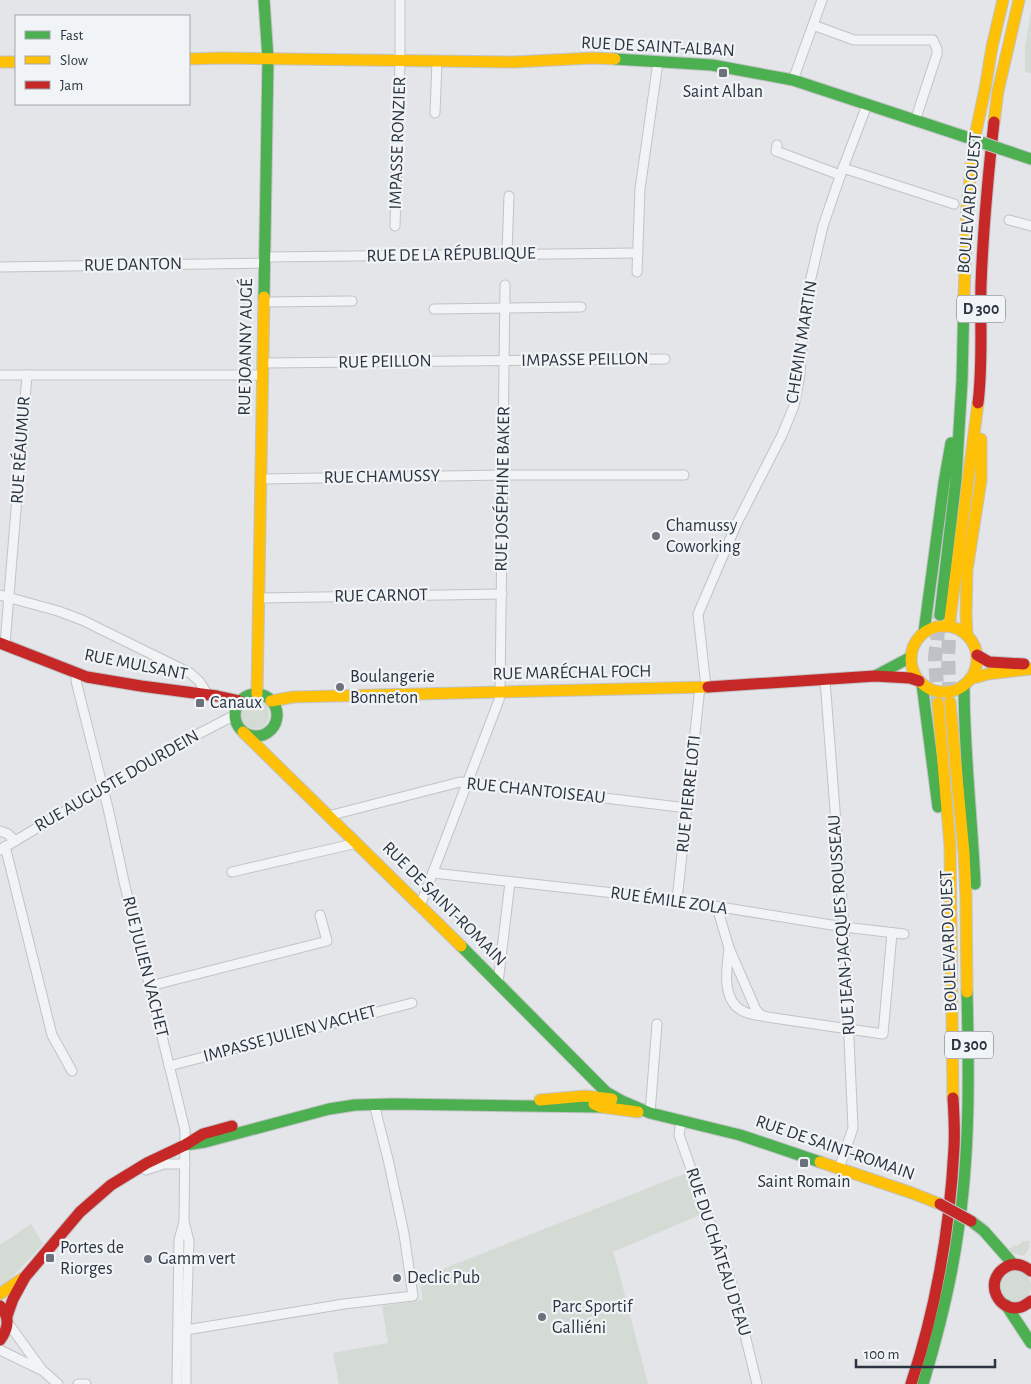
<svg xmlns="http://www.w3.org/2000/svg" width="1031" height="1384" viewBox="0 0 1031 1384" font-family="'Alegreya Sans',sans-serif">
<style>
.green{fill:#d4dbd4}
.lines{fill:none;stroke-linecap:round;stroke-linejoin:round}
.primary-tunnel{stroke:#bec2c6;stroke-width:14;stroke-dasharray:14 7;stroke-linecap:butt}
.street-casing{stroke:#c1c3c6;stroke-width:11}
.fast-casing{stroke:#c1c3c6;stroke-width:13}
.slow-casing{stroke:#c1c3c6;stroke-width:13}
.jam-casing{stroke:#c1c3c6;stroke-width:13}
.street{stroke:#f2f3f5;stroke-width:9}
.fast{stroke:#4caf50;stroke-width:11}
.slow{stroke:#ffc107;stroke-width:11}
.jam{stroke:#c62828;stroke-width:11}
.fast-bridge-casing{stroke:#c1c3c6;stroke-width:13;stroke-linecap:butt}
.jam-bridge-casing{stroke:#c1c3c6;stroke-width:13;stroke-linecap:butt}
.fast-bridge{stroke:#4caf50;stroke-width:11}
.jam-bridge{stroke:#c62828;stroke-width:11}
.poi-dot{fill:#6b727b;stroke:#f1f4f7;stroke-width:2}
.labels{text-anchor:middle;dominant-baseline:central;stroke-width:4.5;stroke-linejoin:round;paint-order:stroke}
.shield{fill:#f1f4f7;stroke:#666e77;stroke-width:1}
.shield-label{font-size:16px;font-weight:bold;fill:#2b3440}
.street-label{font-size:18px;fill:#2b3440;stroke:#f1f4f7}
.poi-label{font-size:18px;fill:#2b3440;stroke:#f1f4f7;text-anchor:start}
</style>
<rect width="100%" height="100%" fill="#e3e5e8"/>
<g class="green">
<polygon points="1031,11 1031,73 1025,72 1025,48"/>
<circle cx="255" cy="715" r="14"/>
<polygon points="686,1173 702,1214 613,1252 617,1265 648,1384 339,1384 333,1353 388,1343 382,1306 423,1300 420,1281 448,1267"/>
<polygon points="31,1224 43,1244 2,1288 0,1289 0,1245"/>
<path d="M1023 1241H1030C1029 1249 1029 1252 1022 1256L1007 1251 1014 1245 1017 1246Z"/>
<circle cx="1015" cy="1286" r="16"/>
</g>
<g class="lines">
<g class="primary-tunnel">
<polyline points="950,619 948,657 950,702"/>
<polyline points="938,703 935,657 940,615"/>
</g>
<g class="street-casing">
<g id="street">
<polyline points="813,25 854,40 933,40 937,49 937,54 915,121"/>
<polyline points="793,80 822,0"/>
<polyline points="435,113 437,61"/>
<polyline points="777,145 776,151 840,175"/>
<polyline points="843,168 954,204"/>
<polyline points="1009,220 1031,226"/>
<polyline points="395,226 400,61 400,0"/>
<polyline points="507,254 509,196"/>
<polyline points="265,257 638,253"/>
<polyline points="0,267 265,263"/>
<polyline points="637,272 640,189 658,62"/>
<polyline points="265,302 352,301"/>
<polyline points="434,309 581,307"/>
<polyline points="264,363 665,359"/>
<polyline points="0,375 263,375"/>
<polyline points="261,479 503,475 684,475"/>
<polyline points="0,595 58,611 82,620 190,673 199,681 208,695"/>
<polyline points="260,598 502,594"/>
<polyline points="5,644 27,375"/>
<polyline points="76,673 76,681 108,808 125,886 185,1130 184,1222 189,1241 186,1330 186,1384"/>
<polyline points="825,680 844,927 853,1128 839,1168"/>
<polyline points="706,687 698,614 737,523 782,435 794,406 800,375 803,331 810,282 823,226 843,168 867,105"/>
<polyline points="328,816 460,782 490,784 687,808"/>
<polyline points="0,831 8,834 15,841"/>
<polyline points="5,846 52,1035 72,1071"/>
<polyline points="0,850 173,747 235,715"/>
<polyline points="232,872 357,843"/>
<polyline points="433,873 677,900 844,927 904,934"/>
<polyline points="677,900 700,687"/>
<polyline points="420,906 499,700 500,693 505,285"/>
<polyline points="717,907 729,948"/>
<polyline points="498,983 510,882"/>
<polyline points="150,986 327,941 320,915"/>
<path d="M767 1017 761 1015 756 1010 729 948C727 967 721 998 741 1010 748 1015 758 1015 767 1017L883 1034 892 933"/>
<polyline points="169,1066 412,1003"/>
<polyline points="650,1113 657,1024"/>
<polyline points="681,1121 679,1135 734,1290 757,1384"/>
<polyline points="146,1170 164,1164 185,1164"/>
<polyline points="8,1323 42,1370 58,1384"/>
<polyline points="178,1330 186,1330 344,1304 413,1296 404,1234 388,1159 374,1104"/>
<polyline points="0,1350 39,1369"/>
<polyline points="78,1384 86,1384"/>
<polyline points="177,1384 179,1240 184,1222"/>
</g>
</g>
<g class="fast-casing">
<g id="fast">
<polyline points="264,0 268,59 264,297"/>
<polyline points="615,59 712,65 793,80 963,136"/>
<polyline points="1001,149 1031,159"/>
<polyline points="940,615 956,479 962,381 964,296"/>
<polyline points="924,632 944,483 951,443"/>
<polyline points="877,675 911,657"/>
<polyline points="922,684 938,807"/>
<path d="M964 685C964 751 972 818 975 884"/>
<circle cx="256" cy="715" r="21"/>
<polyline points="461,946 606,1092 622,1101 650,1113 740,1135 820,1162"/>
<polyline points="185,1145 205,1142 329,1109 355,1105 394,1104 601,1107"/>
<polyline points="971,1221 984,1231 1013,1264"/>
<polyline points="1006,1305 1031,1343"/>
<path d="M923 1384C938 1334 951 1284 958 1232 970 1153 969 1072 967 992"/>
</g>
</g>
<g class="slow-casing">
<g id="slow">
<polyline points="189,59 221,58 514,62 593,58 615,59"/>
<polyline points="0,62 16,62"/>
<polyline points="994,122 998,91 1019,0"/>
<polyline points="964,296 967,207 974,141 985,89 992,47 1003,0"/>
<polyline points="950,619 978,403"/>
<circle cx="944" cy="659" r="33"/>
<polyline points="967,635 966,615 967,570 981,480 981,439"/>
<polyline points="970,679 988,674 1031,669"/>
<polyline points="257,694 264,297"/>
<polyline points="271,701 293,697 708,687"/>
<polyline points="950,702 964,853 966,895 967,992"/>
<polyline points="938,703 950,845 953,1098"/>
<polyline points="243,732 461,946"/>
<polyline points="540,1100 585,1096 612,1099"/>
<polyline points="594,1104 601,1107 638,1112"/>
<polyline points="820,1162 912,1193 940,1204"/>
<polyline points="0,1294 23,1278"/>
</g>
</g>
<g class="jam-casing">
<g id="jam">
<path d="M978 403C983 364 980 325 981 285 983 230 988 176 994 122"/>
<polyline points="0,643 87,677 141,686 217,696 240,701"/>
<polyline points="977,655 989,662 1024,664"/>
<polyline points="708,687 875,676 910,678 919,681"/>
<path d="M1031 1271C1023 1265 1014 1262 1006 1267 982 1281 999 1314 1021 1307 1024 1306 1028 1303 1031 1301"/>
<path d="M0 1306C10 1317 9 1328 0 1340"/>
<polyline points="7,1316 13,1299 25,1277 80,1212 111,1185 147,1163 185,1145 203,1134 232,1126"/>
<path d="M911 1384C936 1308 950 1227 954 1148 955 1131 954 1114 953 1098"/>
</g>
</g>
<use href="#street" class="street"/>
<use href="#fast" class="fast"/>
<use href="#slow" class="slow"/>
<use href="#jam" class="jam"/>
<g class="fast-bridge-casing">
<polyline id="fast-bridge" points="963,136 1001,149"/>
</g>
<g class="jam-bridge-casing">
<polyline id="jam-bridge" points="940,1204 971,1221"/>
</g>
<use href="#fast-bridge" class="fast-bridge"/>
<use href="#jam-bridge" class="jam-bridge"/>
</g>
<g class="poi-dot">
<rect x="718" y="68" width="10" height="10" rx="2.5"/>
<circle cx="656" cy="536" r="5"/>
<circle cx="340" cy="687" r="5"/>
<rect x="195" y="698" width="10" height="10" rx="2.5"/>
<rect x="799" y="1158" width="10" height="10" rx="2.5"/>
<rect x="45" y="1253" width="10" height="10" rx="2.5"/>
<circle cx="148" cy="1259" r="5"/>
<circle cx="397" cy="1278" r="5"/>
<circle cx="542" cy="1317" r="5"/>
</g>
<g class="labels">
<g class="shield">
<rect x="957" y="295.5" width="48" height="27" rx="4"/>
<rect x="945" y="1031.5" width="48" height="27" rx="4"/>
</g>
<g class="shield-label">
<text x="981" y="309">D 300</text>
<text x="969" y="1045">D 300</text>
</g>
<g class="street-label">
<text transform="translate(658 47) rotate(3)">RUE DE SAINT-ALBAN</text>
<text transform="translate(398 143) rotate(-88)">IMPASSE RONZIER</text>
<text transform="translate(970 203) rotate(-85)">BOULEVARD OUEST</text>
<text transform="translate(451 255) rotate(-1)">RUE DE LA RÉPUBLIQUE</text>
<text transform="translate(133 265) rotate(-1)">RUE DANTON</text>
<text transform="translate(802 342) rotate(-81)">CHEMIN MARTIN</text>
<text transform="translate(246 347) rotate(-89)">RUE JOANNY AUGÉ</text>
<text transform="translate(585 360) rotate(-1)">IMPASSE PEILLON</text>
<text transform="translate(385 362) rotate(-1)">RUE PEILLON</text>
<text transform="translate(21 450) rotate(-86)">RUE RÉAUMUR</text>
<text transform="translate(382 477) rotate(-1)">RUE CHAMUSSY</text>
<text transform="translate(503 489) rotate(-89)">RUE JOSÉPHINE BAKER</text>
<text transform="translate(381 596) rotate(-1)">RUE CARNOT</text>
<text transform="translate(136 665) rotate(11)">RUE MULSANT</text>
<text transform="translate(572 673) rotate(-1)">RUE MARÉCHAL FOCH</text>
<text transform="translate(117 781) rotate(-30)">RUE AUGUSTE DOURDEIN</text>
<text transform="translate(536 791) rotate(6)">RUE CHANTOISEAU</text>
<text transform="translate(689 794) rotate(-84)">RUE PIERRE LOTI</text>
<text transform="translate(669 901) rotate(8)">RUE ÉMILE ZOLA</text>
<text transform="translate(444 904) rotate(45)">RUE DE SAINT-ROMAIN</text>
<text transform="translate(842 925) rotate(-94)">RUE JEAN-JACQUES ROUSSEAU</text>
<text transform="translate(949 941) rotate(-92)">BOULEVARD OUEST</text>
<text transform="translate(145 967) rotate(76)">RUE JULIEN VACHET</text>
<text transform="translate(290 1034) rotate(-15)">IMPASSE JULIEN VACHET</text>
<text transform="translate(835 1148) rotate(19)">RUE DE SAINT-ROMAIN</text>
<text transform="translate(718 1252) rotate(72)">RUE DU CHÂTEAU D'EAU</text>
</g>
<g class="poi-label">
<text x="723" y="92" text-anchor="middle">Saint Alban</text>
<text x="666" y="526">Chamussy<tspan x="666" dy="21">Coworking</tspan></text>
<text x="350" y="677">Boulangerie<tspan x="350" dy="21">Bonneton</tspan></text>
<text x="210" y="703">Canaux</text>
<text x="804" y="1182" text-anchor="middle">Saint Romain</text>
<text x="60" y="1248">Portes de<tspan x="60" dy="21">Riorges</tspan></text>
<text x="158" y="1259">Gamm vert</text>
<text x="407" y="1278">Declic Pub</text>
<text x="552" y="1307">Parc Sportif<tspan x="552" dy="21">Galliéni</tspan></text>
</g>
</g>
<rect x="15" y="15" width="175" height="90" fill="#f1f4f7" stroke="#a2a7ae"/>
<rect x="25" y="31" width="25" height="8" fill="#4caf50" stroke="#a2a7ae"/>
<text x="60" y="40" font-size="15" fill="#2b3440">Fast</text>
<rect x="25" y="56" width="25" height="8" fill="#ffc107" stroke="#a2a7ae"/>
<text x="60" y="65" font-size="15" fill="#2b3440">Slow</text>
<rect x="25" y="81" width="25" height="8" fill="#c62828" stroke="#a2a7ae"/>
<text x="60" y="90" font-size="15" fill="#2b3440">Jam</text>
<path d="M856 1359v8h139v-8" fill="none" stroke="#2b3440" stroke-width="2.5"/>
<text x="864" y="1359" font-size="15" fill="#2b3440" stroke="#f1f4f7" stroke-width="4" paint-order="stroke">100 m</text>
</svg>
